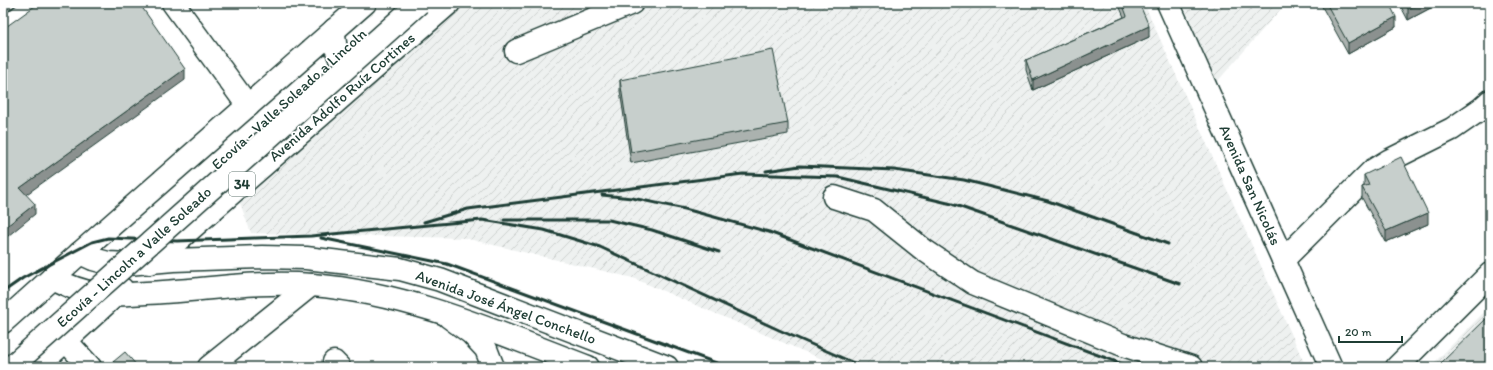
<svg xmlns="http://www.w3.org/2000/svg" width="1493" height="370" viewBox="0 0 1493 370" font-family="Itim,sans-serif">
<style>
.industrial{fill:url(#industrial-furrows)}
.lines{fill:none;stroke-linecap:round;stroke-linejoin:round}
.minor-casing{stroke:#1f3d34;stroke-width:25}
.major-casing{stroke:#1f3d34;stroke-width:25}
.minor{stroke:#fff;stroke-width:22}
.major{stroke:#fff;stroke-width:22}
.rail{stroke:#1f3d34;stroke-width:3}
.minor-bridge-casing{stroke:#1f3d34;stroke-width:25;stroke-linecap:butt}
.minor-bridge{stroke:#fff;stroke-width:22}
.wall{fill:#abb2af;stroke:#1f3d34}
.shaded-wall{fill:#8b918f;stroke:#1f3d34}
.building{fill:#c7cfcc;stroke:#1f3d34}
.labels{text-anchor:middle;dominant-baseline:central;stroke-width:3.5;stroke-linejoin:round;paint-order:stroke}
.shield{fill:#fff;stroke:#627771;stroke-width:1}
.shield-label{font-size:14px;font-weight:bold;fill:#1f3d34}
.street-label{font-size:15px;fill:#1f3d34;stroke:#fff}
</style>
<defs>
<pattern id="industrial-furrows" width="10" height="10" patternUnits="userSpaceOnUse"><rect width="10" height="10" fill="#eef1f0"/><path d="M-1 1l2-2M0 10L10 0M9 11l2-2" fill="none" stroke="#ccd0ce"/></pattern>
</defs>
<rect width="100%" height="100%" fill="#fff"/>
<filter id="ink" filterUnits="userSpaceOnUse"><feTurbulence type="fractalNoise" baseFrequency=".025" numOctaves="2"/><feDisplacementMap in="SourceGraphic" scale="8" xChannelSelector="R" yChannelSelector="G"/><feConvolveMatrix kernelMatrix="1 2 1 2 8 2 1 2 1" color-interpolation-filters="sRGB"/></filter>
<g filter="url(#ink)">
<g class="industrial">
<polygon points="466,3 1144,3 1306,367 844,367 817,357 633,278 464,238 251,233 240,203"/>
<polygon points="1183,3 1286,3 1216,83"/>
<polygon points="1490,306 1490,367 1430,367"/>
</g>
<g class="lines">
<g class="minor-casing">
<g id="minor">
<polyline points="173,3 248,106"/>
<polyline points="1168,3 1331,367"/>
<polyline points="3,30 38,3"/>
<polyline points="516,51 632,3"/>
<polyline points="834,197 874,210 924,250 973,283 1123,345 1191,367"/>
<polyline points="1283,260 1372,171 1390,160 1452,129 1481,109 1490,101"/>
<polyline points="449,317 471,333 486,349 493,367"/>
<polyline points="66,341 90,367"/>
<polyline points="334,362 339,367"/>
<polyline points="209,367 311,285"/>
<polyline points="1397,367 1490,274"/>
</g>
</g>
<g class="major-casing">
<g id="major">
<path d="M334 30C334 53 341 69 364 75"/>
<polyline points="80,253 93,259 108,263 128,264 173,260 262,257 306,258 400,269 440,280 667,367"/>
<polyline points="150,263 177,241 449,3"/>
<path d="M52 278C66 285 79 291 95 293 111 296 129 294 146 293 201 291 256 280 312 285 409 293 499 333 588 367"/>
<polyline points="3,322 80,253 365,3"/>
<polyline points="37,367 122,289"/>
</g>
</g>
<use href="#minor" class="minor"/>
<use href="#major" class="major"/>
<g class="rail">
<polyline points="766,171 800,166 894,170 964,180 1048,201 1168,244"/>
<polyline points="602,195 632,198 685,209 769,232 1130,367"/>
<polyline points="504,220 609,220 652,230 719,252"/>
<polyline points="424,222 468,209 743,174 838,177 952,204 1180,284"/>
<polyline points="321,238 447,264 727,367"/>
<polyline points="3,292 23,278 92,242 108,238 177,241 311,236 482,220 544,230 600,247 779,330 863,367"/>
</g>
<g class="minor-bridge-casing">
<polyline id="minor-bridge" points="11,367 419,3"/>
</g>
<use href="#minor-bridge" class="minor-bridge"/>
</g>
<g class="wall">
<polygon points="1118,3 1139,3 1149,37 1033,90 1026,70 1026,60 1124,17"/>
<polygon points="1320,3 1389,3 1396,27 1348,54"/>
<polygon points="1399,3 1440,3 1408,20"/>
<polygon points="620,80 788,123 788,134 631,163 620,91"/>
<polygon points="1364,175 1428,224 1386,242 1362,198 1362,187 1364,186"/>
</g>
<g class="shaded-wall">
<polygon points="1420,3 1440,3 1408,20 1408,9"/>
<polygon points="1396,17 1396,27 1348,54 1348,43"/>
<polygon points="1149,26 1149,37 1033,90 1033,80"/>
<polygon points="185,69 185,80 20,199 20,188"/>
<polygon points="35,204 35,214 3,240 3,229"/>
<polygon points="1428,213 1428,224 1386,242 1386,231"/>
</g>
<g class="building">
<polygon points="39,3 139,3 185,69 20,188 35,204 3,229 3,29"/>
<polygon points="1122,3 1139,3 1149,26 1033,80 1026,60 1127,16"/>
<polygon points="1326,3 1389,3 1396,17 1348,43"/>
<polygon points="1405,3 1420,3 1408,9"/>
<polygon points="773,50 788,123 631,152 620,80"/>
<polygon points="1401,157 1428,213 1386,231 1362,187 1369,185 1364,175"/>
<polygon points="1490,315 1490,367 1437,367"/>
<polygon points="125,352 138,367 107,367"/>
</g>
</g>
<g class="labels">
<rect class="shield" x="229" y="172" width="26" height="24" rx="3"/>
<g class="shield-label">
<text x="242" y="184">34</text>
</g>
<g class="street-label">
<text transform="translate(342 97) rotate(-41)">Avenida Adolfo Ruíz Cortines</text>
<text transform="translate(289 99) rotate(-42)">Ecovía - Valle Soleado a Lincoln</text>
<text transform="translate(1250 185) rotate(66)">Avenida San Nicolás</text>
<text transform="translate(134 257) rotate(-42)">Ecovía - Lincoln a Valle Soleado</text>
<text transform="translate(506 307) rotate(20)">Avenida José Ángel Conchello</text>
</g>
</g>
<rect width="1493" height="370" fill="none" stroke="#fff" stroke-width="16"/>
<rect x="8" y="8" width="1477" height="354" fill="none" stroke="#1f3d34" stroke-width="1.5" filter="url(#ink)"/>
<path d="M1339 336v6h63v-6" fill="none" stroke="#1f3d34" stroke-width="2"/>
<text x="1345" y="336" font-size="12" fill="#1f3d34" stroke="#ffffff" stroke-width="3" paint-order="stroke">20 m</text>
</svg>
